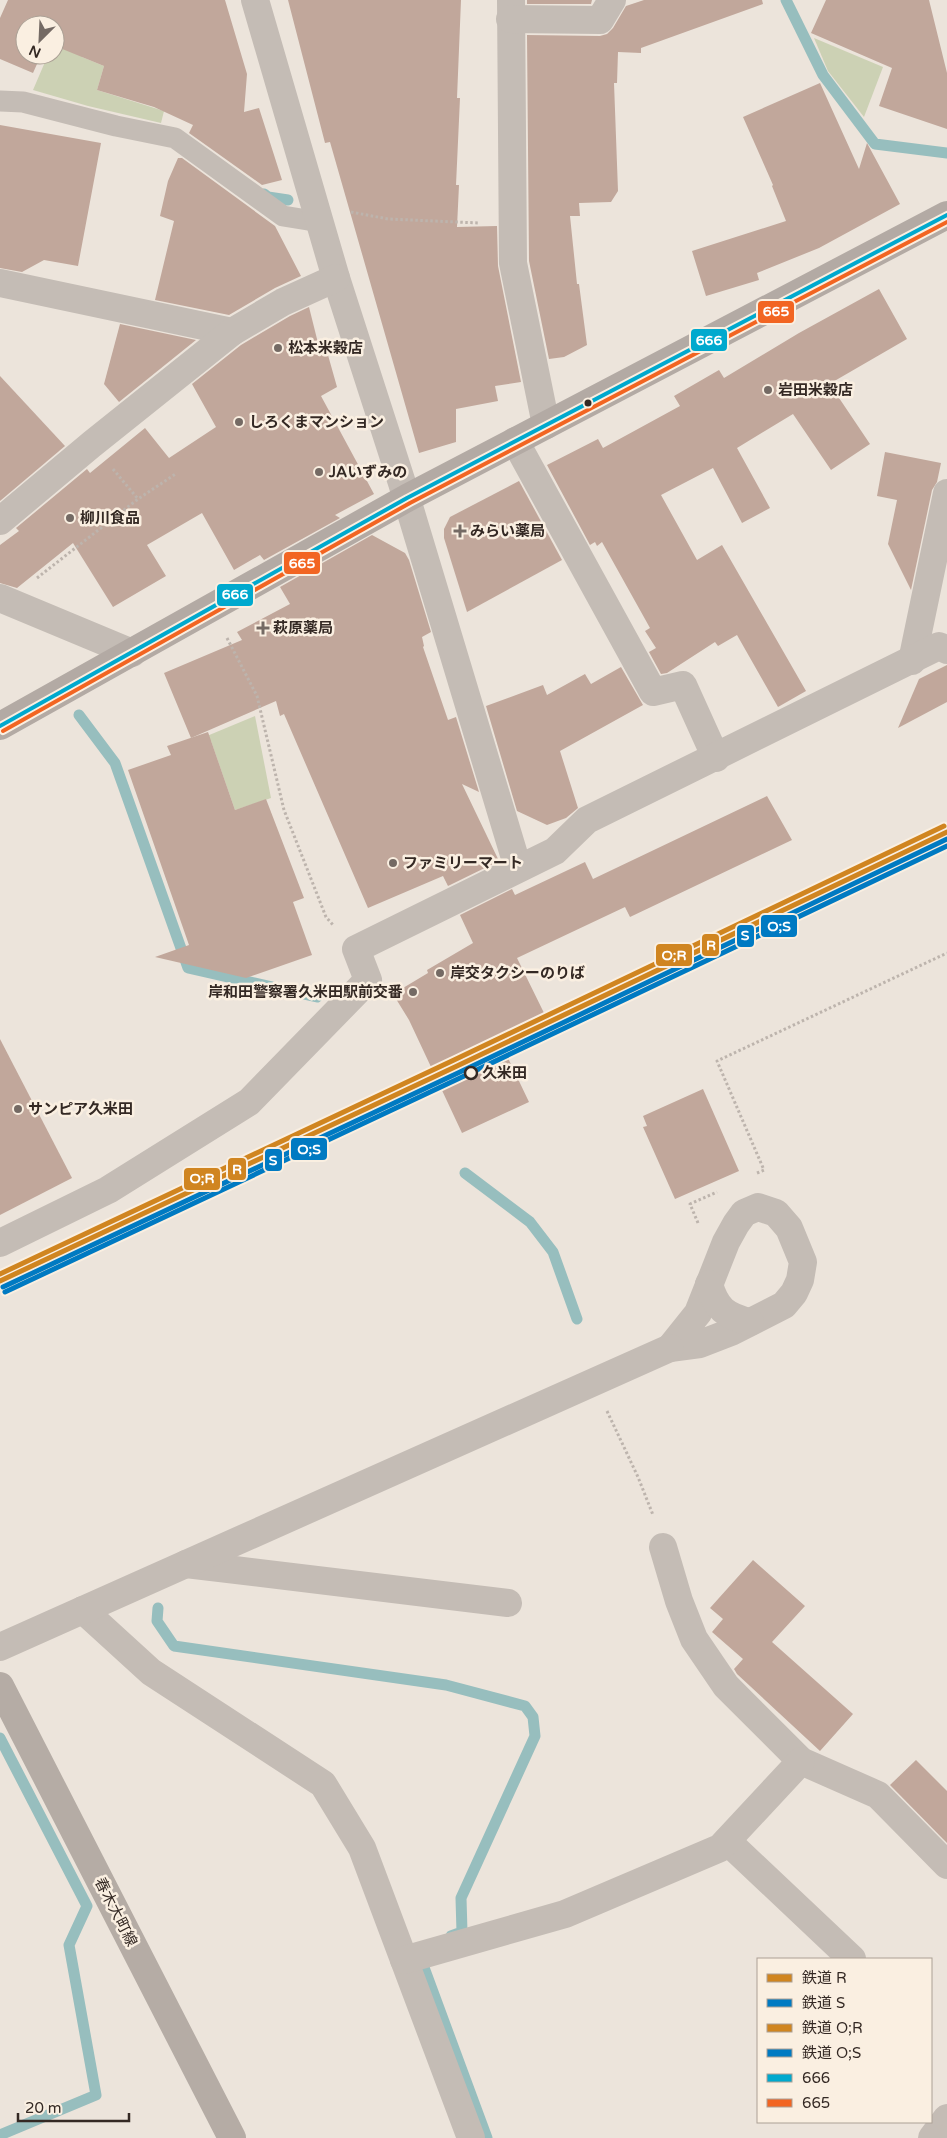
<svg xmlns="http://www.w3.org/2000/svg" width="947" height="2138" viewBox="0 0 947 2138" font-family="'Varela Round','Noto Sans JP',sans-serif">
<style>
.green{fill:#ccd1b4}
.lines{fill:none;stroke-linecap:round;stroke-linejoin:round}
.stream{stroke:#97bebe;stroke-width:11}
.building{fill:#c1a79b}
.path{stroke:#bdb4ad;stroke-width:3;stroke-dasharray:2.5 2.5;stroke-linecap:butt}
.service{stroke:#c4bcb5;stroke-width:21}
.minor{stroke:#c4bcb5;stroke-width:28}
.tertiary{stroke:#c4bcb5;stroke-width:28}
.secondary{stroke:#b5aca5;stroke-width:28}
.primary{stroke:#b3aaa4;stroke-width:28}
.bus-1-casing{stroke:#faefe1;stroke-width:8}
.bus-2-casing{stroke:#faefe1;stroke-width:8}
.bus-1{stroke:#00a9ce;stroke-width:4}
.bus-2{stroke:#f26522;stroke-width:4}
.rail-1-casing{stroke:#faefe1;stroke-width:9}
.rail-2-casing{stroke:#faefe1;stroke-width:9}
.rail-3-casing{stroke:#faefe1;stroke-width:9}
.rail-4-casing{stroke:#faefe1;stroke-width:9}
.rail-1{stroke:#d08520;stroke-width:5}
.rail-2{stroke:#007ac2;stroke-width:5}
.rail-3{stroke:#d08520;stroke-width:5}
.rail-4{stroke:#007ac2;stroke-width:5}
.poi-dot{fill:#746a64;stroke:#faefe1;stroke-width:2}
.bus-dot{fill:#342924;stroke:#faefe1;stroke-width:2}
.stop-dot{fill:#faefe1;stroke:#342924;stroke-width:2.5}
.labels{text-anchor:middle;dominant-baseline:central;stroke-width:5;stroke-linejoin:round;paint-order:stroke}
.poi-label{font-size:15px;font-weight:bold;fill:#342924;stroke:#faefe1;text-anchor:start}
.stop-label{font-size:15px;font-weight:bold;fill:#342924;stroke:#faefe1;text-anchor:start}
.street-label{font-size:15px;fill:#342924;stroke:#faefe1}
.line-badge{stroke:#faefe1;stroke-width:2}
.badge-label{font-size:14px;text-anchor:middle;font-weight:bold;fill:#fff}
</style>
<rect width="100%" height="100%" fill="#ece4db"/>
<g class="green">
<polygon points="814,38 883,67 864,117 828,71"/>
<polygon points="55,40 86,48 82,57 104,66 97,90 164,111 161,123 88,106 33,90 48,55 55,55"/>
<polygon points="255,716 271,798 235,810 211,741 190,743"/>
</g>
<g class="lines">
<g class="stream">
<polyline points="786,0 823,75 875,144 947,153"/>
<polyline points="264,194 268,197 288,200"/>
<polyline points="79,715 115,763 188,968 317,997"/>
<polyline points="465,1173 530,1222 553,1252 577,1319"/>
<polyline points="158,1608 157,1621 174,1646 446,1685 525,1706 533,1717 535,1736 461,1898 462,1932 451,1936"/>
<polyline points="0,1738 87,1906 69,1945 96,2095 0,2135"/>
<polyline points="419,1954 487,2138"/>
</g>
</g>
<g class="building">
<polygon points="8,0 225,0 247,74 244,112 259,108 282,180 262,185 189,133 193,125 154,107 97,90 104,66 55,46 55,25 25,25 25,55 41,55 33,73 0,59 0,18"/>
<polygon points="288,0 461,0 457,98 460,98 456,185 459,185 457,227 497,226 498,266 521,382 495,386 498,401 456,409 456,442 419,453 330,142 325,143"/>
<polygon points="527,0 592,0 591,4 527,4"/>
<polygon points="644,0 762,0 763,4 641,48 641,53 618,52 617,83 614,83 618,191 611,202 579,203 580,216 570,216 577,284 579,284 587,345 564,357 549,359 529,261 527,35 600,36 607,34 613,28 626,6"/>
<polygon points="826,0 929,0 947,73 947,129 879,106 892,68 811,33"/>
<polygon points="820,83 859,169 867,143 900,204 819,248 757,273 759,280 706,296 692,251 786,221 772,186 773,185 743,117"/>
<polygon points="0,125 101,143 78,266 44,260 22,272 0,268"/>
<polygon points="178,158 182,158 275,226 301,276 275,288 229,315 155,300 174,221 160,216 168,181"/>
<polygon points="879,289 907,339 831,383 834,388 833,389 870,444 831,470 793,414 737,448 770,508 742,523 713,468 661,495 697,560 722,545 806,691 778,707 737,635 718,646 715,642 667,673 661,674 649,652 656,648 645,631 650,628 602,542 597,546 595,542 590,545 547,465 598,439 603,448 680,406 674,396 719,370 724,378 799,333"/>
<polygon points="309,307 320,351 326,348 337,387 321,396 374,494 335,515 340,518 264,560 260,555 234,570 202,513 147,545 166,576 113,607 73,543 17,588 0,583 0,545 19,531 16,528 87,469 90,473 145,428 169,458 216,427 192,384 241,345 290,316"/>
<polygon points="120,324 196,340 119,402 104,384"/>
<polygon points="0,376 65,446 0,501"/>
<polygon points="885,452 941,463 937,482 932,490 911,590 888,544 897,500 877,496"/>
<polygon points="519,481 562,560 467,612 444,538 444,529 450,517"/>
<polygon points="372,535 405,553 409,560 431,632 422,637 424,646 423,647 448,720 456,717 479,792 462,784 499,861 448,886 443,876 368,908 284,714 280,716 276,701 191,738 164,673 242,640 237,632 290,604 280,587"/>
<polygon points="947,665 947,702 898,728 919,679"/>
<polygon points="621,667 643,705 560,751 578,808 566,818 547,825 517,811 486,706 543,685 547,695 585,674 591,684"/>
<polygon points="208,732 235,810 266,799 304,898 293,902 312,955 246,978 155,957 189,945 128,770 171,755 167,746"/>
<polygon points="767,796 792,840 630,917 625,907 517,958 545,1015 498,1037 529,1102 462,1133 409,1020 393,994 428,973 427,970 473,943 460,915 512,889 515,895 585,862 593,879"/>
<polygon points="0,1039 72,1178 0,1215"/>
<polygon points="703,1089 739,1171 675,1199 643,1127 647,1126 643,1116"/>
<polygon points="753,1560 805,1606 772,1642 853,1714 820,1751 737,1674 734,1669 743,1659 712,1632 723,1619 710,1608"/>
<polygon points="916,1760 947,1791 947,1843 890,1785"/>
</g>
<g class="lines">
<g class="path">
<polyline points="351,212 388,219 479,223"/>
<polyline points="113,469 138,499"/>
<polyline points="37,578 138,499 177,473"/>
<polyline points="227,638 257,696 284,810 326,917 333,925"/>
<polyline points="757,1173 764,1170 717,1061 947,953"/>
<polyline points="698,1223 690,1204 717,1192"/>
<polyline points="607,1411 638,1477 653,1515"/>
</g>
<polyline class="service" points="0,101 23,102 116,126 175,138 283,216 320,222"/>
<g class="minor">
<polyline points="255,0 336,278 402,483 518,868"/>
<polyline points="511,0 513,263 546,425"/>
<polyline points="510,19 600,20 612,0"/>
<polyline points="0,283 232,332"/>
<polyline points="515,441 653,692 683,685 716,758"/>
<polyline points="0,521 92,444 232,332 283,302 336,278"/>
<polyline points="0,598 132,653"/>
<polyline points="912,661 947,493"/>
<polygon points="758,1207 776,1213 789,1228 803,1262 800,1280 794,1293 784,1305 731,1332 700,1344 670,1348 698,1313 726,1242 736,1224 744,1213"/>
<polyline points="0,1243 108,1190 249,1102 368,980 356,949 555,851 587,820 939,646 947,650"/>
<path d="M709 1284C716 1309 726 1316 750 1322"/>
<polyline points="663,1547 679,1601 694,1639 726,1686 801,1761 878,1795 947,1865"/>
<polyline points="186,1564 508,1603"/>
<polyline points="83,1610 151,1672 323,1784 362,1848 471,2138"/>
<polyline points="727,1841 852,1959"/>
<polyline points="404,1960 565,1914 720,1848 801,1761"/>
<polyline points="932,2138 947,2118"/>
</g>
<polyline class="tertiary" points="0,1647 670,1348"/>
<polyline class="secondary" points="0,1686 232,2138"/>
<polyline class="primary" points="0,726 407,498 947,215"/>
<g class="bus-1-casing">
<polyline id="bus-1" points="0,726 407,498 947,215"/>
</g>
<g class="bus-2-casing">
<polyline id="bus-2" points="3,731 410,503 947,222"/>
</g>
<use href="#bus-1" class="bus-1"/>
<use href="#bus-2" class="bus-2"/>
<g class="rail-1-casing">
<polyline id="rail-1" points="0,1281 457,1066 947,832"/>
</g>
<g class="rail-2-casing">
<polyline id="rail-2" points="3,1287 460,1072 947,839"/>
</g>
<g class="rail-3-casing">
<polyline id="rail-3" points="0,1274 454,1060 944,826"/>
</g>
<g class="rail-4-casing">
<polyline id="rail-4" points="5,1292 462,1077 947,846"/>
</g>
<use href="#rail-1" class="rail-1"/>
<use href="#rail-2" class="rail-2"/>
<use href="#rail-3" class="rail-3"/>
<use href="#rail-4" class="rail-4"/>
</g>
<g class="poi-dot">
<circle cx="278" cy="348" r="5"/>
<circle cx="768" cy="390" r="5"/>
<circle cx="239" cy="422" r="5"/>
<circle cx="319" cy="472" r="5"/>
<circle cx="70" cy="518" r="5"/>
<path d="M457.5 523.5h5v5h5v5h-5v5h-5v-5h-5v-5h5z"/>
<path d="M260.5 620.5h5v5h5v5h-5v5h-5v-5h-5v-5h5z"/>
<circle cx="393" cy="863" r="5"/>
<circle cx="440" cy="973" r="5"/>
<circle cx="413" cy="992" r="5"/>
<circle cx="18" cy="1109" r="5"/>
</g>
<circle class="bus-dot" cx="588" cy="403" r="4.5"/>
<circle class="stop-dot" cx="471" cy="1073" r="6"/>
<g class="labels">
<g class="poi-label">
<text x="288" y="348">松本米穀店</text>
<text x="778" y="390">岩田米穀店</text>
<text x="249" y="422">しろくまマンション</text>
<text x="329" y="472">JAいずみの</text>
<text x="80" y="518">柳川食品</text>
<text x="470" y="531">みらい薬局</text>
<text x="273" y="628">萩原薬局</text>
<text x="403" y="863">ファミリーマート</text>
<text x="450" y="973">岸交タクシーのりば</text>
<text x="403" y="992" text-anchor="end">岸和田警察署久米田駅前交番</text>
<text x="28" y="1109">サンピア久米田</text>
</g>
<g class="stop-label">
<text x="482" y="1073">久米田</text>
</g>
<g class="street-label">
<text transform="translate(116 1912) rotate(63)">春木大町線</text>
</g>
</g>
<g class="line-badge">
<rect x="757" y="300" width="38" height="24" rx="5" fill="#f26522"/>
<rect x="690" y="328" width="38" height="24" rx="5" fill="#00a9ce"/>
<rect x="283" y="551" width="38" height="24" rx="5" fill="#f26522"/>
<rect x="216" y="583" width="38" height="24" rx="5" fill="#00a9ce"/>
<rect x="760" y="914" width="38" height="24" rx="5" fill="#007ac2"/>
<rect x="736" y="924" width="19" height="24" rx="5" fill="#007ac2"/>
<rect x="701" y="933" width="19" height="24" rx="5" fill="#d08520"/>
<rect x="655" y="943" width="38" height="24" rx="5" fill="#d08520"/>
<rect x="290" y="1137" width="38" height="24" rx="5" fill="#007ac2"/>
<rect x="264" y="1148" width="19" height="24" rx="5" fill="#007ac2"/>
<rect x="227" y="1157" width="20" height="24" rx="5" fill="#d08520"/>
<rect x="183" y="1167" width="38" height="24" rx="5" fill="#d08520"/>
</g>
<g class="badge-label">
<text x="776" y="316">665</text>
<text x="709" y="345">666</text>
<text x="302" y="568">665</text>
<text x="235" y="599">666</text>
<text x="779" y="931">O;S</text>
<text x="745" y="940">S</text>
<text x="711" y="950">R</text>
<text x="674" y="960">O;R</text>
<text x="309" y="1154">O;S</text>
<text x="273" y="1165">S</text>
<text x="237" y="1174">R</text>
<text x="202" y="1183">O;R</text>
</g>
<rect x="757" y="1958" width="175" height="165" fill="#faefe1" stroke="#aba095"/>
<rect x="767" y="1974" width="25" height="8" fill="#d08520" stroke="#aba095"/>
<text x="802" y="1983" font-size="15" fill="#342924">鉄道 R</text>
<rect x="767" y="1999" width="25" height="8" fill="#007ac2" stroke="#aba095"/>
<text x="802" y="2008" font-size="15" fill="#342924">鉄道 S</text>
<rect x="767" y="2024" width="25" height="8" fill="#d08520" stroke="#aba095"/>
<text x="802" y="2033" font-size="15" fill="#342924">鉄道 O;R</text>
<rect x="767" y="2049" width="25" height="8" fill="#007ac2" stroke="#aba095"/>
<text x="802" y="2058" font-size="15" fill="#342924">鉄道 O;S</text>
<rect x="767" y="2074" width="25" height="8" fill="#00a9ce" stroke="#aba095"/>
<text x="802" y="2083" font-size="15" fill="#342924">666</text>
<rect x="767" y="2099" width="25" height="8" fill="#f26522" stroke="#aba095"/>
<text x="802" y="2108" font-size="15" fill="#342924">665</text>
<g transform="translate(40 40) rotate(204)"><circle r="24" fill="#faefe1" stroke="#aba095"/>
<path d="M0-4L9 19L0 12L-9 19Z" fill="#746a64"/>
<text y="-8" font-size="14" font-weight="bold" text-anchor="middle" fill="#342924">N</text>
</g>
<path d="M18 2113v8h111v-8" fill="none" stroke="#342924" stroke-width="2.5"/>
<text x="25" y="2113" font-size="15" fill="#342924" stroke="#faefe1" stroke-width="4" paint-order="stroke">20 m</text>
</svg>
